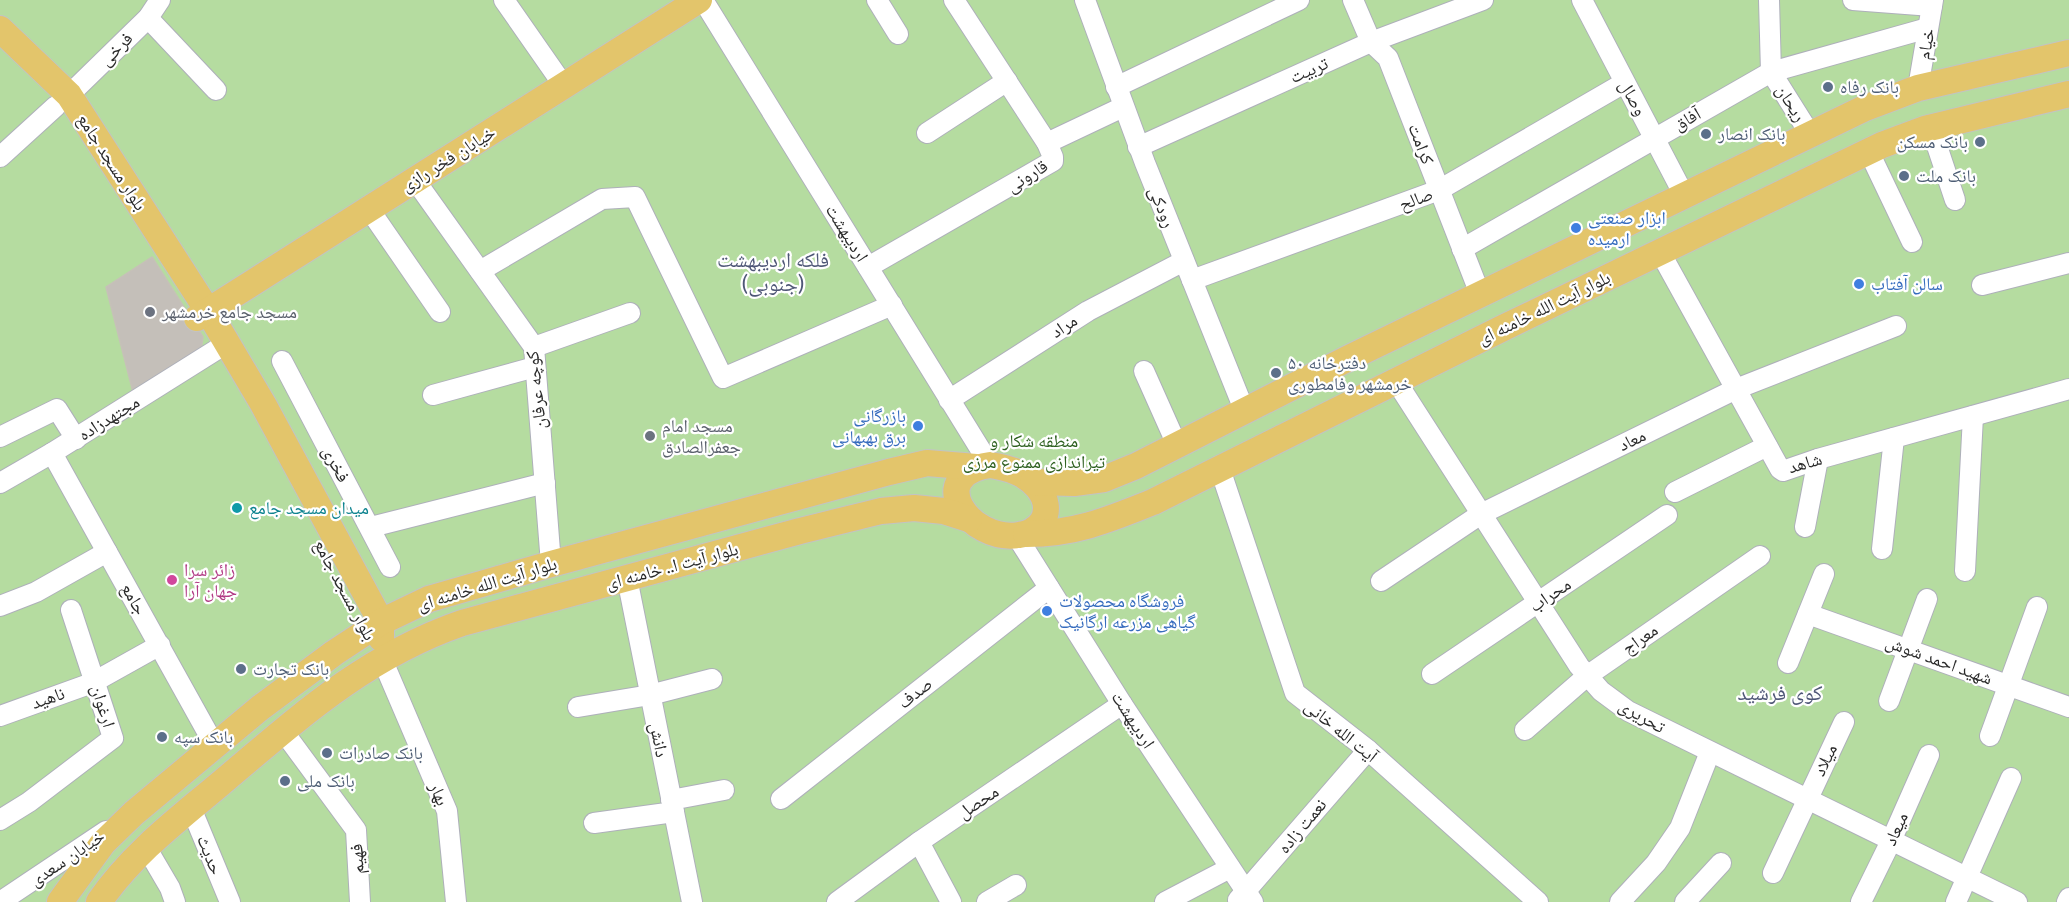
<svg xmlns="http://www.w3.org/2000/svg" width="2069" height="902" viewBox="0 0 2069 902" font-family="'Fira Sans Condensed','Noto Naskh Arabic',sans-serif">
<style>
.green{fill:#b5dca0}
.building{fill:#c4bfb9;stroke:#c6c1b8;stroke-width:1.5}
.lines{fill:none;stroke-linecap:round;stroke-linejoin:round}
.minor-casing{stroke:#aeb0ba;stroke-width:22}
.major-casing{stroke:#c3c3c3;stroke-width:28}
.minor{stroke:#fff;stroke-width:20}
.major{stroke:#e3c56b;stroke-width:26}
.service-dot{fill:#5c6f8a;stroke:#fff;stroke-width:2}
.shop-dot{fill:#3f7fe0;stroke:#fff;stroke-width:2}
.worship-dot{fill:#6b7280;stroke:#fff;stroke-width:2}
.culture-dot{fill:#0f9aa8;stroke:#fff;stroke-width:2}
.hotel-dot{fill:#d1479c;stroke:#fff;stroke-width:2}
.labels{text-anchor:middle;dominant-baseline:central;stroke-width:4.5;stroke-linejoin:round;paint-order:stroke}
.street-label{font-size:18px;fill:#2a2a2a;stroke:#fff}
.service-label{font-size:18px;fill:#4e5e75;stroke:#fff;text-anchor:start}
.shop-label{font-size:18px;fill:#366cbe;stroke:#fff;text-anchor:start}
.worship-label{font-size:18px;fill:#5b616d;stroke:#fff;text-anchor:start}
.park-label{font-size:18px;fill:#2f6121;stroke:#fff}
.culture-label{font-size:18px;fill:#0d838f;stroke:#fff;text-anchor:start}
.hotel-label{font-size:18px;fill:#b23c85;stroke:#fff;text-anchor:start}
.quarter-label{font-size:21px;fill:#4f5777;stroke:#fff}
</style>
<rect width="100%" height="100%" fill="#ebe5de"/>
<rect class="green" x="0" y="0" width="2069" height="902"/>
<polygon class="building" points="152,257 203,337 201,351 133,392 106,287"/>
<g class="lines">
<g class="minor-casing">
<g id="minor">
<polyline points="504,0 564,86"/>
<polyline points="703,0 990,465"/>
<polyline points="877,0 898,34"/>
<polyline points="1085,0 1145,163 1245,412"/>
<polyline points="1353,0 1371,42 1388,58 1480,294"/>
<polyline points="1582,0 1684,195"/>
<polyline points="1769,0 1771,72 1810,134"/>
<polyline points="1853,0 1932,6"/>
<polyline points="148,18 216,90"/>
<polyline points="1116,87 1299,0"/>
<polyline points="1918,88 1933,0"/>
<polyline points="69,95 148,18 160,0"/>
<polyline points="1931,128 1955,200"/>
<polyline points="927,133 1007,81"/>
<polyline points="1047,143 1123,107"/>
<polyline points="1138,147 1371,42 1483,0"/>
<polyline points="1869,152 1912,242"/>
<polyline points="0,157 56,106"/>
<polyline points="415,180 534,347 551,564"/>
<polyline points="369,209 440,312"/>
<polyline points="1462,249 1771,72 1928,28"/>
<polyline points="1660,252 1780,469 1783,471 1818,459 2069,389"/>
<polyline points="868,267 1053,161 1053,157 1047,143 954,0"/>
<polyline points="480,271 602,199 635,197 723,378 892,305"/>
<polyline points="1192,280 1439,190 1624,83"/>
<polyline points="1982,285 2069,263"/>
<polyline points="534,347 630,313"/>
<polyline points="282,361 390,567"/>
<polyline points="1144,371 1177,445"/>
<polyline points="1396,381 1579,666 1601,691 1628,711 2017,902"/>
<polyline points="433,395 535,367"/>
<polyline points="949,400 1088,311 1184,261"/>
<polyline points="0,437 57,409 76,439"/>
<polyline points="52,453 215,746"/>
<polyline points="1220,469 1295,693 1368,750 1538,902"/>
<polyline points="0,483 52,453 216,350"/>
<polyline points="1675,492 1767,446"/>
<polyline points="371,527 545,483"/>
<polyline points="1805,527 1818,459"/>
<polyline points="1016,535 1122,704 1253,902"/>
<polyline points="1882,549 1894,438"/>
<polyline points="1965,571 1973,416"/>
<polyline points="627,578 692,902"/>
<polyline points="1381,581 1481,514 1736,389 1896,326"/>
<polyline points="0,606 36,592 107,552"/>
<polyline points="1808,614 2069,707"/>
<polyline points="382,659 447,811 456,902"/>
<polyline points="1788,663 1824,574"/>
<polyline points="1432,674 1667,515"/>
<polyline points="1889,701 1927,599"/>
<polyline points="578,707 650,695 712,679"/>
<polyline points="0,716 92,683 160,645"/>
<polyline points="1525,730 1587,676 1760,556"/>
<polyline points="283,731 356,830 360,902"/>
<polyline points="1990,736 2037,607"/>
<polyline points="781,799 1049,588"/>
<polyline points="671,800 724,790"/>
<polyline points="191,808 230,902"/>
<polyline points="0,820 29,802 113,738 71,610"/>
<polyline points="594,823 674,812"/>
<polyline points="919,842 951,902"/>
<polyline points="146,847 170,888 175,902"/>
<polyline points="1773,873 1844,722"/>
<polyline points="1238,900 1368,750"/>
<polyline points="0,902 106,831"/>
<polyline points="837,902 919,842 1122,704"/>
<polyline points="987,902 1016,885"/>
<polyline points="1165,902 1230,868"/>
<polyline points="1620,902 1656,863 1680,828 1710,752"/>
<polyline points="1685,902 1721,863"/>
<polyline points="1861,902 1891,841 1929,755"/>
<polyline points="1956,902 2011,778"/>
<polyline points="2067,902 2069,898"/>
</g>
</g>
<g class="major-casing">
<g id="major">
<polyline points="0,29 69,95 208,311 263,404 381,622 381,638"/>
<polyline points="197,318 699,0"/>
<path d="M990 465C1009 468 1026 473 1038 488 1046 498 1049 511 1042 522 1036 530 1028 534 1019 535 969 543 923 475 990 465Z"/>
<polyline points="1033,482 1074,483 1104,479 1136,466 1349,358 1865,108 1918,88 2069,53"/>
<path d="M1026 534C1075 534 1108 520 1153 502L1505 327 1882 145 1925 129 2069 94"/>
<polyline points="60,902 103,843 134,813 260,708 334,653 381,622 429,599 551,564 889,472 927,463 976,467"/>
<path d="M99 902C131 855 177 820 220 784 297 719 364 657 462 623L800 531 881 511 914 508 944 511 969 519"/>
</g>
</g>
<use href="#minor" class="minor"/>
<use href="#major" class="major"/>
</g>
<g class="service-dot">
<circle cx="1828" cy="87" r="6"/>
<circle cx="1706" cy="134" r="6"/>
<circle cx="1980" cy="142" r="6"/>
<circle cx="1904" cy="176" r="6"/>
<circle cx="1276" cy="373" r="6"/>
<circle cx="241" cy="669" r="6"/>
<circle cx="162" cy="737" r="6"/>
<circle cx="327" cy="753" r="6"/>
<circle cx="285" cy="781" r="6"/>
</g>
<g class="shop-dot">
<circle cx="1576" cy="228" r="6"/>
<circle cx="1859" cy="284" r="6"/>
<circle cx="918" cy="426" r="6"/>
<circle cx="1047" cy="611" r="6"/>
</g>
<g class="worship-dot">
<circle cx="150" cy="312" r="6"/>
<circle cx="650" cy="436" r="6"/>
</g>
<circle class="culture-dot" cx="237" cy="508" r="6"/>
<circle class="hotel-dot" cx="172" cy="580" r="6"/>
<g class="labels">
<g class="street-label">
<text transform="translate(1926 44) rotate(-80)">خیام</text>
<text transform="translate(116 49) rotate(-45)">فرخی</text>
<text transform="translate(1309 70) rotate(-24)">تربیت</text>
<text transform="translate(1633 98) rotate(61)">وصال</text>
<text transform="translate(1791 103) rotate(58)">ریحان</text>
<text transform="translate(1687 119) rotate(-29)">آفاق</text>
<text transform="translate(1421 144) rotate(69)">کرامت</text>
<text transform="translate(448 159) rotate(-32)">خیابان فخر رازی</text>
<text transform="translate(112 162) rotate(57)">بلوار مسجد جامع</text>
<text transform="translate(1027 176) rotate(-32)">قارونی</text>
<text transform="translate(1416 199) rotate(-20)">صالح</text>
<text transform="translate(1162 207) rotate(68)">رودکی</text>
<text transform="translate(847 233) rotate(58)">اردیبهشت</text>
<text transform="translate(1544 308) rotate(-26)">بلوار آیت الله خامنه ای</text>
<text transform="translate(1064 326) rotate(-33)">مراد</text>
<text transform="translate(536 390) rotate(-96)">کوچه عرفان</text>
<text transform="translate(109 418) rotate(-32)">مجتهدزاده</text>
<text transform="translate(1632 440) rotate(-26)">معاد</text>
<text transform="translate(1805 463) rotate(-16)">شاهد</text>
<text transform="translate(336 464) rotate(62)">فخری</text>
<text transform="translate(672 566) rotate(-15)">بلوار آیت ا.. خامنه ای</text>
<text transform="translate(487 584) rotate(-17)">بلوار آیت الله خامنه ای</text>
<text transform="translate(345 590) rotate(62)">بلوار مسجد جامع</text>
<text transform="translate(1550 595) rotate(-34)">محراب</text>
<text transform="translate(134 599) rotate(61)">جامع</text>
<text transform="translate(1640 639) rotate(-35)">معراج</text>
<text transform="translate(1939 660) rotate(20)">شهید احمد شوش</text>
<text transform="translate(915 693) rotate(-38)">صدف</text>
<text transform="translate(48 698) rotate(-19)">ناهید</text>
<text transform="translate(103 706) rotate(73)">ارغوان</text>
<text transform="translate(1642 716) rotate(30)">تحریری</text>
<text transform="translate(1133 720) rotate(57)">اردیبهشت</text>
<text transform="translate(1341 731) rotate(39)">آیت الله خانی</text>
<text transform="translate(659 740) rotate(79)">دانش</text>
<text transform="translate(1825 760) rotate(-64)">میلاد</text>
<text transform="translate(439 794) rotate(67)">بهار</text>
<text transform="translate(978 802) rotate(-34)">محصل</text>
<text transform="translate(1302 826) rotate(-50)">نعمت زاده</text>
<text transform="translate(1896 829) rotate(-66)">میعاد</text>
<text transform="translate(210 855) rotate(68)">حدیث</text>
<text transform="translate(67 858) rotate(-34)">خیابان سعدی</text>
<text transform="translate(357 859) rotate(-93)">فهیم</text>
</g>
<g class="service-label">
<text x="1840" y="87">بانک رفاه</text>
<text x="1718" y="134">بانک انصار</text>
<text x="1968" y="142" text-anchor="end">بانک مسکن</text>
<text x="1916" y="176">بانک ملت</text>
<text x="1288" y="363">دفترخانه ۵۰<tspan x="1288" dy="21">خرمشهر وفامطوری</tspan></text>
<text x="253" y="669">بانک تجارت</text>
<text x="174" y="737">بانک سپه</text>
<text x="339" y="753">بانک صادرات</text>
<text x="297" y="781">بانک ملی</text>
</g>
<g class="shop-label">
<text x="1588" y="218">ابزار صنعتی<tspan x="1588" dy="21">ارمیده</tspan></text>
<text x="1871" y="284">سالن آفتاب</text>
<text x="906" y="416" text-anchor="end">بازرگانی<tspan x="906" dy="21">برق بهبهانی</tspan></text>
<text x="1059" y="601">فروشگاه محصولات<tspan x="1059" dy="21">گیاهی مزرعه ارگانیک</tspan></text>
</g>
<g class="worship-label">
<text x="162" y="312">مسجد جامع خرمشهر</text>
<text x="662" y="426">مسجد امام<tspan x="662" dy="21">جعفرالصادق</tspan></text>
</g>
<g class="park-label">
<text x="1034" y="441">منطقه شکار و<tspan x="1034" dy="21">تیراندازی ممنوع مرزی</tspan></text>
</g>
<g class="culture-label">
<text x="249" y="508">میدان مسجد جامع</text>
</g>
<g class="hotel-label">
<text x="184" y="570">زائر سرا<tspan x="184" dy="21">جهان آرا</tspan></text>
</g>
<g class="quarter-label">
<text x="773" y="260">فلکه اردیبهشت<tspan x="773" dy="24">(جنوبی)</tspan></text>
<text x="1780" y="693">کوی فرشید</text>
</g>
</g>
</svg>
